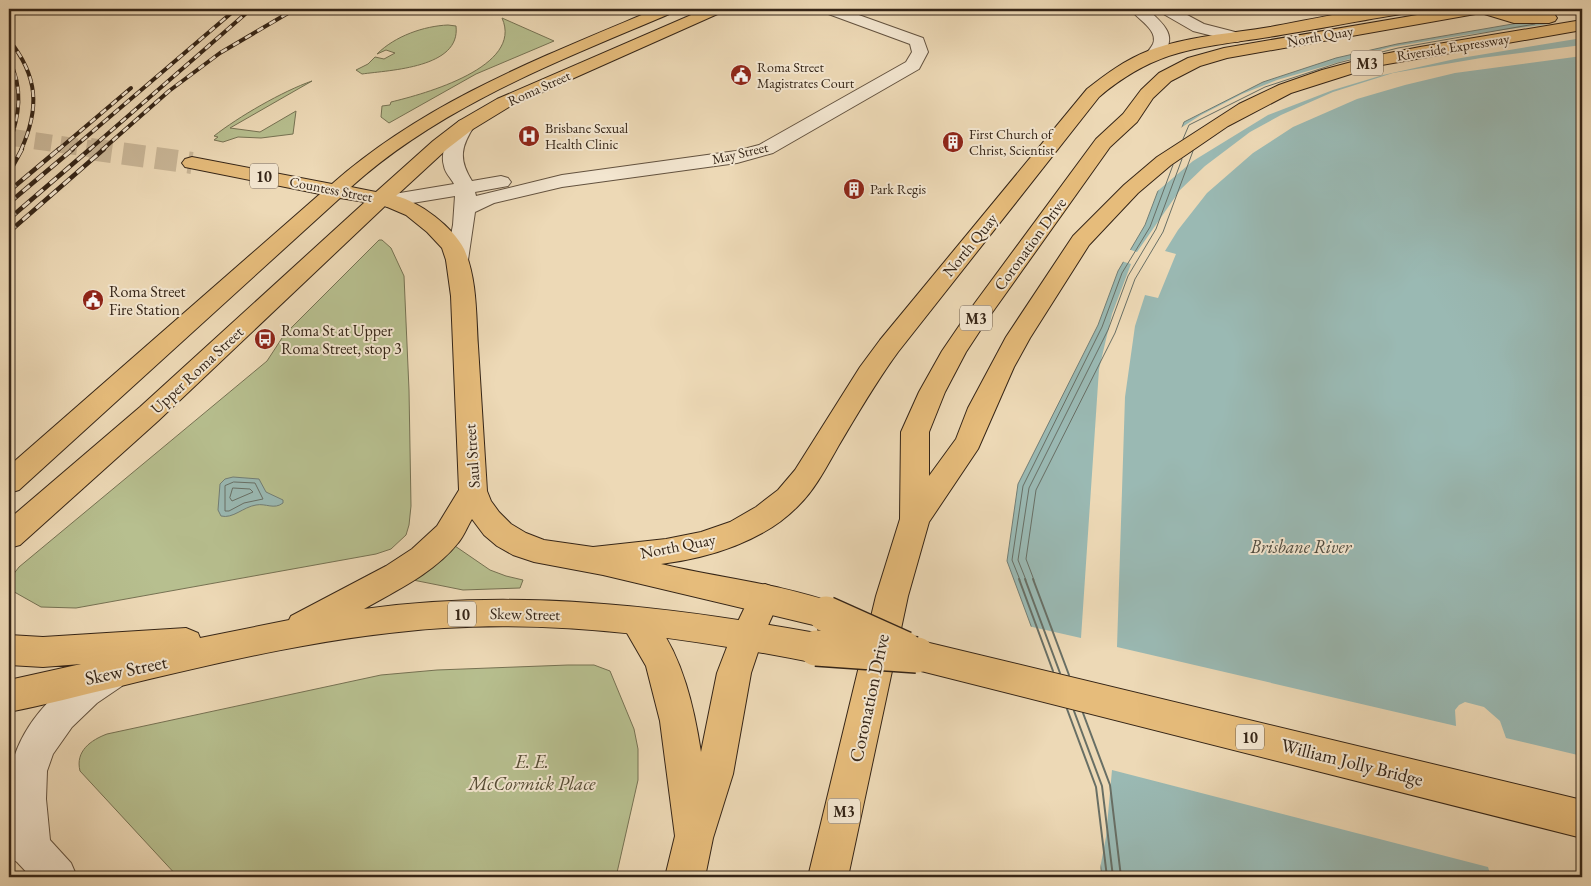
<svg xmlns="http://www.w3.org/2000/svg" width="1591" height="886" viewBox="0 0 1591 886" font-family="'EB Garamond',serif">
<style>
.green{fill:#b7bf8f;stroke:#767253}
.water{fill:#9ab9b3;stroke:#727e75}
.pier{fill:#edd9b6}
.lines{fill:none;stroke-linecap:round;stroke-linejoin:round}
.shore-far1{stroke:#686f65;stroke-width:1}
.shore{stroke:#686f65;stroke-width:2}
.major-tunnel-far1{stroke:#c8b596;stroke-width:17;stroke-dasharray:17 9;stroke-linecap:butt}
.major-tunnel{stroke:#c8b596;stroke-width:22;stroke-dasharray:22 11;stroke-linecap:butt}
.minor-casing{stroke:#63523f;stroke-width:2}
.major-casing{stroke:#352517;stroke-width:2}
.highway-casing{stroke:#352517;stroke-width:2}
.minor{fill:#f3e6d0;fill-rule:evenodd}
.major{fill:#e6bc7b;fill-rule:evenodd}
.highway{fill:#e6bc7b;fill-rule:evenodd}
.rail-far1-casing{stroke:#352517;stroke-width:4}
.rail-casing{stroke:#352517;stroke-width:4.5}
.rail-far1{stroke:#f3e6d0;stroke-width:2.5;stroke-dasharray:7;stroke-linecap:butt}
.rail{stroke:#f3e6d0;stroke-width:3;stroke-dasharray:9;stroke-linecap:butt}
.major-bridge-casing{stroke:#352517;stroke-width:38;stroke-linecap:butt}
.major-bridge{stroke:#e6bc7b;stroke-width:35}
.labels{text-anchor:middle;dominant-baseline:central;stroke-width:4;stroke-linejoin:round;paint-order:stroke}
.far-street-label{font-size:14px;fill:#352517;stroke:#f3e6d0}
.far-poi-label{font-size:14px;fill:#352517;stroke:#f3e6d0;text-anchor:start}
.shield{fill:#f3e6d0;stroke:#6e5f4e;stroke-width:1}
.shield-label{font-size:15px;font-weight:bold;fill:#352517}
.street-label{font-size:16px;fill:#352517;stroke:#f3e6d0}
.poi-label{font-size:16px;fill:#352517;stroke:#f3e6d0;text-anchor:start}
.water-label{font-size:18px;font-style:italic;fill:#4e4a3e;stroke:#f3e6d0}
.near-street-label{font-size:19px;fill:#352517;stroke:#f3e6d0}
.near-park-label{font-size:19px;font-style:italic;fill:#564c35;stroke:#f3e6d0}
</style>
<rect width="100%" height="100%" fill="#edd9b6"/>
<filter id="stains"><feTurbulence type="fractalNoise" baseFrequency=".004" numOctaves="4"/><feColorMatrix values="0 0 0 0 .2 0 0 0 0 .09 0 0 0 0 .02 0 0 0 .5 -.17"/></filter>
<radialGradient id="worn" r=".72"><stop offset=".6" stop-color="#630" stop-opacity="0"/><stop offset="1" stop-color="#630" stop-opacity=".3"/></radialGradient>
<g class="green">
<path d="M502 18 554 41 476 74 389 123 381 117 382 106 390 105 391 102C424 94 524 67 502 18Z"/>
<path d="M448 25 456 26C461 68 390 70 362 74L356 70 368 64 375 57 384 59 395 53 386 50 377 54C395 36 424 26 448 25Z"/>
<path d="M312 81 230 128 260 132 296 111 293 134 261 138 238 137 223 142 214 140 218 137 214 136C238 117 283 91 312 81Z"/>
<polygon points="379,240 382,240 391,248 404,276 409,390 411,506 409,525 406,535 391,549 376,554 76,608 41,607 9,589 9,580 19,567 267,361 284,335"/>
<polygon points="455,546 490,570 506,576 523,580 520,588 463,590 413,580"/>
<path d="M568 665H594L610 671 634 729 638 749V780L616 877H178L80 771C75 751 91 740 107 734L381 675 437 670Z"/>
</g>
<g class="water">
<polygon points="1582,12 1582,877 1102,877 1091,788 1007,561 1018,484 1098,325 1118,271 1145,225 1184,122 1263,82 1336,58 1397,44"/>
<path d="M233 477 259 479 266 492 283 500V503C274 510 266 503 256 505 243 507 233 519 221 516L218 510 220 484 225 479Z"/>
</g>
<g class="pier">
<polygon points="1582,9 1582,38 1455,59 1383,75 1333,90 1268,115 1193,161 1154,194 1179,129 1201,115 1242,94 1277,80 1391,47 1465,35 1549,24 1505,21"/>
<polygon points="1582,45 1582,56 1455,73 1405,85 1357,99 1293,127 1253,153 1207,193 1178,230 1165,251 1176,254 1158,298 1145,295 1135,326 1125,397 1117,647 1456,726 1455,710 1459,705 1465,702 1484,707 1500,721 1506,738 1582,756 1582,877 1491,877 1488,867 1112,770 1106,837 1099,874 1089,789 1028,626 1081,638 1099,369 1112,314 1131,264 1121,261 1128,249 1137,252 1180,190 1205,166 1250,132 1281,115 1333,92 1393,73 1481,58"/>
</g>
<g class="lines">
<g class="shore-far1">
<polyline points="1183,139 1189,125 1265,87 1338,63 1398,48 1535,24"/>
<polygon points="234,482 255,483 263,499 244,503 229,511 225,511 225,486"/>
<polygon points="233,488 250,489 253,492 232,501 230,498"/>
<polyline points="1020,580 1012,560 1023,486 1102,327 1122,273 1150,227 1173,165"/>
<polyline points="1026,580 1018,560 1029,488 1108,330 1128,276 1156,229 1182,159"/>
<polyline points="1034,580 1026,559 1036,490 1115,333 1135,279 1163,232 1193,151"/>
</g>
<g class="shore">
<polyline points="1019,579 1053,671"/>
<polyline points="1025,579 1060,673"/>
<polyline points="1033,579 1069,675"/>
<polyline points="1067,709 1096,787 1107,877"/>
<polyline points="1074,711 1102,786 1113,877"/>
<polyline points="1083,713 1110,785 1121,877"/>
</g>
<polyline class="major-tunnel-far1" points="9,137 99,150"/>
<polyline class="major-tunnel" points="90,149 192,163"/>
<g class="minor-casing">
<g id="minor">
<path d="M820 9H842L923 38 928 52 919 69 773 153 737 163 562 187 494 203 475 212 468 260 465 265 457 267 449 265 446 260 453 225 455 196 388 207 381 205 378 201 381 197 388 195 454 184C451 178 445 173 444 166 439 150 451 134 459 121L466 119 473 121 475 125C461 146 458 159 472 181L501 176 508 178 511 182 508 186 475 192 476 196 562 175 736 151 759 145 906 62 912 52 910 44 823 12Z"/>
<path d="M1130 9H1147C1164 24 1180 37 1160 58H1148L1146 54C1148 51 1151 48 1153 44 1159 30 1137 19 1130 9Z"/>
<polygon points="1157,9 1176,9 1204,24 1243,34 1245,37 1243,40 1237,42 1193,31 1160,12"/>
<path d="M110 660 122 664 127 675 122 686 97 703 72 727 53 754 47 771 46 799 50 840 71 863 77 877H31L17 862 9 857C9 843 8 827 10 816 11 802 8 788 10 774 18 724 64 677 110 660Z"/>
</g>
</g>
<g class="major-casing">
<g id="major">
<path d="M656 9H677L674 12C562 60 443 104 351 187L376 192 433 141 459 121 497 99 705 9H725L722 12 509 107 473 129 447 149 396 196C420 202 453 227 464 249 477 278 476 315 478 346 481 395 484 443 487 491L491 501 499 512 511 524 526 533 544 540 593 547 666 539 701 532 730 522 756 507 778 490 795 470 860 367 880 340 1087 89C1106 74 1125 60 1148 51 1187 36 1229 34 1270 27 1316 19 1362 6 1409 9L1406 12 1401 14C1357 21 1313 30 1269 37 1199 48 1157 48 1099 97L898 352C876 382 858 413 839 445 827 466 816 488 799 505 765 541 709 558 661 564 720 578 781 584 837 604L842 614 837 624 826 628 603 575 534 562 513 555 497 546 484 535 472 519C467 527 464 536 458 543 434 573 397 590 364 609 516 588 666 606 816 633L828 638 833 648 828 658 816 663C694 639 569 620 444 628 334 635 224 661 117 687 81 695 45 705 9 712V680L81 664 43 667 9 665V635L43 637 186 628 198 633 200 638 289 620 291 616 386 566 412 549 437 526 459 490 451 296 446 260 442 248 427 232 406 215 385 206 158 421 20 545 9 548V519L140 407 365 202 340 198 19 490 9 493V466L320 194 185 167 182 163 185 159 192 157 332 184C426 101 542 57 656 9Z"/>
<polygon points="917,640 1582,800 1582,838 917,670 905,665 900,655 905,645"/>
</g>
</g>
<g class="highway-casing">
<g id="highway">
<polygon points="1452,9 1501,9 1515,13 1555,15 1557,18 1555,21 1549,23 1514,23 1481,13 1227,58 1200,66 1171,81 1153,98 1137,122 1110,147 989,317 966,352 945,392 929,432 929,476 956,439 968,408 1006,337 1073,236 1124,185 1157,157 1239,104 1279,85 1322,70 1374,56 1420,47 1582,20 1582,30 1376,66 1291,93 1228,126 1171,165 1138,193 1089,245 1030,338 1014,367 978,449 929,522 908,596 848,877 808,877 876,596 900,519 901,432 919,392 942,351 972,307 1096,139 1123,114 1141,90 1159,73 1188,58 1224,48"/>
<path d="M765 584 776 588 781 597 764 634 751 673 733 774 713 838 705 877H665L675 836 660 721 646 666 620 621 625 611C633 608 638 606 646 611 650 613 653 619 656 622 683 659 694 707 701 752L717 673 732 634 754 588Z"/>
</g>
</g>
<use href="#minor" class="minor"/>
<use href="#major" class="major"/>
<use href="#highway" class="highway"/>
<g class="rail-far1-casing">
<g id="rail-far1">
<path d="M9 40C38 76 40 108 21 150"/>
<path d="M9 60C24 89 19 116 9 145"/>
<polyline points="58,150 131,88"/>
<polyline points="71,150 236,9"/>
<polyline points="89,150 251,9"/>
<polyline points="102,150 169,91 220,53 295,9"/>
</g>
</g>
<g class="rail-casing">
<g id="rail">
<polyline points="9,173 22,149"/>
<polyline points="9,191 59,149"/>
<polyline points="9,203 73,149"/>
<polyline points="9,219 90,149"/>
<polyline points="9,232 104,149"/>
</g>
</g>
<use href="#rail-far1" class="rail-far1"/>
<use href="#rail" class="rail"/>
<g class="major-bridge-casing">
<g id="major-bridge">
<polyline points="826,614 904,649"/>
<polyline points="816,648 917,655"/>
</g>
</g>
<use href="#major-bridge" class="major-bridge"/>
</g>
<defs>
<g id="civic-disc" transform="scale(1.125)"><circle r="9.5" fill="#8f2418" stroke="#f3e6d0"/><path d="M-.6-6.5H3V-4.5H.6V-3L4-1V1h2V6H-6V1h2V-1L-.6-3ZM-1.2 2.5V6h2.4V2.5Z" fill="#fff"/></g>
<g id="hospital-disc" transform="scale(1.125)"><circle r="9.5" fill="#8f2418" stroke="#f3e6d0"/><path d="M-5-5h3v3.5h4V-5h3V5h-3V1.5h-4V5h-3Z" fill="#fff"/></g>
<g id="building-disc" transform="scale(1.125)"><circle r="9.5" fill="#8f2418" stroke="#f3e6d0"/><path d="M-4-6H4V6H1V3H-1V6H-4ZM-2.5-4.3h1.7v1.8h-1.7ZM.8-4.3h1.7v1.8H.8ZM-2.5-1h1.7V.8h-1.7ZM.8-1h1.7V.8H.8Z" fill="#fff"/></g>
<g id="bus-disc" transform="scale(1.125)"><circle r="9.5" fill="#8f2418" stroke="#f3e6d0"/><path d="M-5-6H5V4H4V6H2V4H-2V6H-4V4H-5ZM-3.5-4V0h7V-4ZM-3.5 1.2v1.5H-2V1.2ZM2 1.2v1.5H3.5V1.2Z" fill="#fff"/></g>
</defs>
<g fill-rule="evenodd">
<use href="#civic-disc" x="741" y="75"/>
<use href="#hospital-disc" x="529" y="136"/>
<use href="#building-disc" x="953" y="142"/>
<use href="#building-disc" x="854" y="189"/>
<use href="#civic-disc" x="93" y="300"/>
<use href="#bus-disc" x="265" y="339"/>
</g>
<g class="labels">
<g class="far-street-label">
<text transform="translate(1320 36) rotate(-10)">North Quay</text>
<text transform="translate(1453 47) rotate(-9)">Riverside Expressway</text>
<text transform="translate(539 88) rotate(-24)">Roma Street</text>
<text transform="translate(740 153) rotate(-13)">May Street</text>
<text transform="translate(331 189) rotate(11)">Countess Street</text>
</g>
<g class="far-poi-label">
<text x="757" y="67">Roma Street<tspan x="757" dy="16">Magistrates Court</tspan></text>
<text x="545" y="128">Brisbane Sexual<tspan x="545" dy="16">Health Clinic</tspan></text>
<text x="969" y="134">First Church of<tspan x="969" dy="16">Christ, Scientist</tspan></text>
<text x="870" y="189">Park Regis</text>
</g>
<g class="shield">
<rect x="1351" y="50.5" width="32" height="25" rx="4"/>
<rect x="250" y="163.5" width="28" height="25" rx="4"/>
<rect x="960" y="305.5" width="32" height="25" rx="4"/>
<rect x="448" y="601.5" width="28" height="25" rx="4"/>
<rect x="1236" y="724.5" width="28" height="25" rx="4"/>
<rect x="828" y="798.5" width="32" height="25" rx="4"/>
</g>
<g class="shield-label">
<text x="1367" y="63">M3</text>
<text x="264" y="176">10</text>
<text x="976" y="318">M3</text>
<text x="462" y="614">10</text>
<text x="1250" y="737">10</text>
<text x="844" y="811">M3</text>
</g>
<g class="street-label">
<text transform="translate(1030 244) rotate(-54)">Coronation Drive</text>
<text transform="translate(970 245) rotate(-51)">North Quay</text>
<text transform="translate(197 370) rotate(-43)">Upper Roma Street</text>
<text transform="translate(472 456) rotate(-94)">Saul Street</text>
<text transform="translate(678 546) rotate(-11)">North Quay</text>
<text transform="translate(525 614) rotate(1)">Skew Street</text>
</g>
<g class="poi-label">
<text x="109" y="291">Roma Street<tspan x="109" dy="18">Fire Station</tspan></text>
<text x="281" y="330">Roma St at Upper<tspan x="281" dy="18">Roma Street, stop 3</tspan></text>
</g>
<g class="water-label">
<text x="1301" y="546">Brisbane River</text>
</g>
<g class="near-street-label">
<text transform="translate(126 670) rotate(-12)">Skew Street</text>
<text transform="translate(869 698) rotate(-78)">Coronation Drive</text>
<text transform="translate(1352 762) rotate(14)">William Jolly Bridge</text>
</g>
<g class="near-park-label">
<text x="532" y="761">E. E.<tspan x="532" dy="22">McCormick Place</tspan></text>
</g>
</g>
<rect width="1591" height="886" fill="none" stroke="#edd9b6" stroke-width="30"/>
<rect x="10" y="10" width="1571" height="866" fill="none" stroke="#352517" stroke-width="2.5"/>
<rect x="15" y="15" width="1561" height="856" fill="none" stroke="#352517"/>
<rect width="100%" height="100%" filter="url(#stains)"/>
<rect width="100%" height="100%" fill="url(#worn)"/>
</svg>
